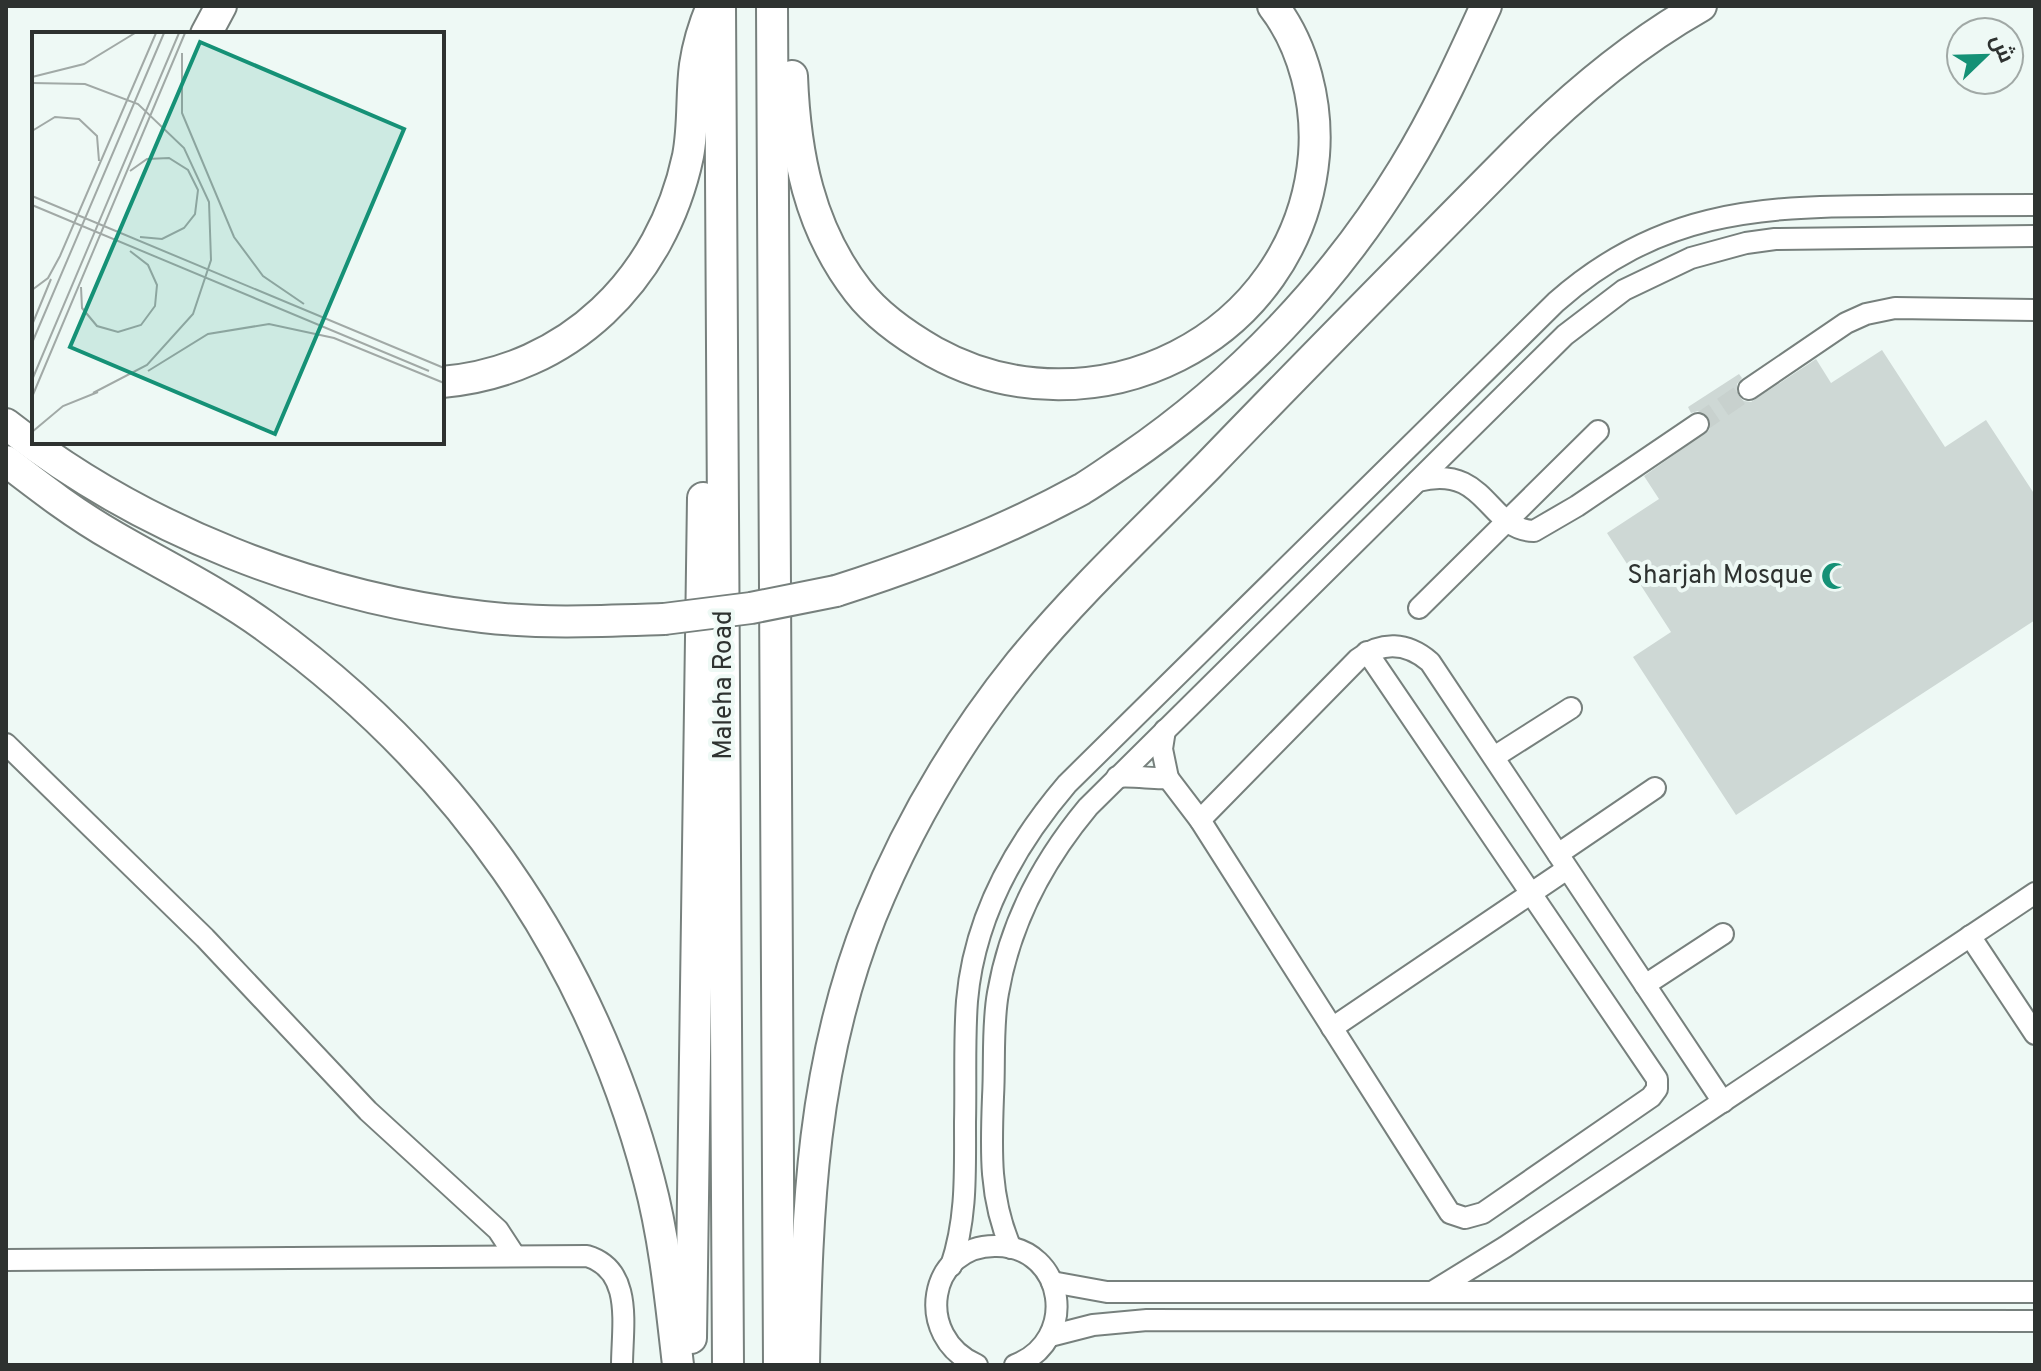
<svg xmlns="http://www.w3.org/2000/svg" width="2041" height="1371" viewBox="0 0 2041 1371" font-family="Overpass,Cairo,sans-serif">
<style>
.building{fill:#ced8d5}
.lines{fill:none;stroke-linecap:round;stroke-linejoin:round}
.minor-tunnel{stroke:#c8d1ce;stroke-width:20;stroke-dasharray:20 10;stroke-linecap:butt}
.minor-casing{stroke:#77807d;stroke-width:24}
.highway-casing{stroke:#77807d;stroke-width:34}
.minor{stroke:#fff;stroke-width:20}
.highway{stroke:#fff;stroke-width:30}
.highway-bridge-casing{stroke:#77807d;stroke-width:34;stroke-linecap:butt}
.highway-bridge{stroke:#fff;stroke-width:30}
.labels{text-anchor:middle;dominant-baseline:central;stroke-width:8;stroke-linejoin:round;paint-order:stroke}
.poi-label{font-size:26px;fill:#2e3230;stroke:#eef9f5;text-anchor:end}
.street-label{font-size:26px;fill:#2e3230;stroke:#eef9f5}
.inset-road{fill:none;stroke:#a1a9a6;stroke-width:2}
.view{fill:#159176;fill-opacity:0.15;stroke:#159176;stroke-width:4}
.inset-edge{fill:none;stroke:#2e3230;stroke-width:4}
</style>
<rect width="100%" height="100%" fill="#eef9f5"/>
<polygon class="building" points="1882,350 1945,447 1986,420 2035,495 2035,620 1736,815 1633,657 1671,632 1607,533 1659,499 1644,476 1709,430 1711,424 1708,416 1698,411 1691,413 1688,407 1739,374 1742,378 1737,384 1738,396 1744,401 1751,402 1816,359 1831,383"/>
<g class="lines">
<polyline class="minor-tunnel" points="1698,424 1749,389"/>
<g class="minor-casing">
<g id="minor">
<polyline points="1749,389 1846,323 1866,314 1895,308 2035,310"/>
<path d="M1418 481C1487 463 1487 530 1534 531L1577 506 1698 424"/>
<polyline points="1419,608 1598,431"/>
<polyline points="6,744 205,938 368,1111 498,1230 515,1256"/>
<polyline points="1494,757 1571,708"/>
<path d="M1117 777C1133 775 1158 780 1168 778L1162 749 1165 730"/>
<polyline points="1168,778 1200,820 1450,1213 1465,1218 1483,1213 1651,1097 1657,1089 1657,1079 1367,652"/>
<path d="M1200 820 1358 659C1382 641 1407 642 1430 662L1723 1102"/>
<polyline points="1558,854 1655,788"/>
<polyline points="1970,936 2035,1034"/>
<polyline points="1645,985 1723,934"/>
<polyline points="1332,1028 1567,869"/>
<path d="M1011 1248C989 1198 991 1150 993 1097 995 1063 992 1026 998 993 1010 923 1043 861 1088 807L1565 335 1624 290 1691 258 1746 243 1775 239 2035 236"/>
<path d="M6 1260 587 1256C634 1270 622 1327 622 1365"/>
<path d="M951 1266C967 1219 965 1172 965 1122 966 1082 964 1041 967 1001 974 918 1014 846 1067 784L1556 302C1657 213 1754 206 1882 206 1933 205 1984 205 2035 205"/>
<polyline points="1052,1282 1107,1292 2035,1292"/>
<polyline points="1432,1292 1505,1247 2035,893"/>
<polyline points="1050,1336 1093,1325 1147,1320 2035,1321"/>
<path d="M977 1365C913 1337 928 1244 997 1246 1066 1247 1079 1341 1015 1365"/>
</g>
</g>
<g class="highway-casing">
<g id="highway">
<polyline points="720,6 728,1365"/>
<polyline points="772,6 779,1365"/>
<polyline points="206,34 221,6"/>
<path d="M792 76C795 154 809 228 858 291 878 317 906 336 934 352 1093 440 1298 340 1314 155 1318 104 1304 46 1273 6"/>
<path d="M442 382C569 371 662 279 688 156 694 125 691 95 695 65 698 44 704 25 712 6"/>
<path d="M6 424C141 530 312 597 483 617 542 624 604 621 664 619"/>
<path d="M6 461C41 488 76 515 115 537 165 566 218 592 265 626 456 764 589 952 649 1180 665 1240 671 1304 678 1365"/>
<path d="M836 591C921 564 1004 532 1082 489 1097 480 1112 469 1127 459 1238 383 1334 283 1404 168 1436 116 1461 61 1486 6"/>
<polyline points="691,1338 703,498"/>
<path d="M804 1365C807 1208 812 1064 871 916 908 825 958 740 1020 663 1077 593 1145 530 1208 466 1310 360 1414 255 1518 150 1573 95 1632 45 1701 6"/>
</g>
</g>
<use href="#minor" class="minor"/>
<use href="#highway" class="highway"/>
<g class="highway-bridge-casing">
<polyline id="highway-bridge" points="664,619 751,608 836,591"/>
</g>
<use href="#highway-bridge" class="highway-bridge"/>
</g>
<defs>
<g id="mosque-bare" transform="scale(2.16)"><path d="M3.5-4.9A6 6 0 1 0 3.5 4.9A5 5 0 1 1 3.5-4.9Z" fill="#159176" stroke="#eef9f5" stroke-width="2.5" paint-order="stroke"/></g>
</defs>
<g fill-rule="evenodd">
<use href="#mosque-bare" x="1835" y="576"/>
</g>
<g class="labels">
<g class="poi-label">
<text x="1813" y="576">Sharjah Mosque</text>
</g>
<g class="street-label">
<text transform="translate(724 685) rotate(-90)">Maleha Road</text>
</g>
</g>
<g transform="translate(32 32)">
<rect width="412" height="412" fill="#eef9f5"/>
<path class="inset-road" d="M150 21V81L202 205 231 244 272 272M0 45 52 32 103 1M0 51 53 52 106 72 152 116 177 170 179 228 161 282 115 333 61 361M0 99 23 85 47 87 65 104 67 129M98 139 115 127 137 126 156 138 166 158 163 182 152 196 130 207 108 205M0 164 412 336M0 173 397 339M49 255 50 276 65 294 86 300 109 293 123 274 125 253 116 233 98 219M0 258 16 246 28 224 124 1M0 293 19 247M0 311 132 1M116 339 176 302 237 292 302 306 412 351M0 348 147 1M0 365 153 1M0 400 31 374 66 360"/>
<path class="view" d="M168 10 372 97 243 402 38 315Z"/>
<rect width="412" height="412" class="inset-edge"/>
</g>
<rect width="2041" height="1371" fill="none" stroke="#2e3230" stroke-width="16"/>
<g transform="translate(1985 56) rotate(67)"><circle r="38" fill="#eef9f5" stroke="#a1a9a6" stroke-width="2"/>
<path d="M0-6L14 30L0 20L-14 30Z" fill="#159176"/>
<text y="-12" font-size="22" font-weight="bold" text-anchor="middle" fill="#2e3230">ش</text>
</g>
</svg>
